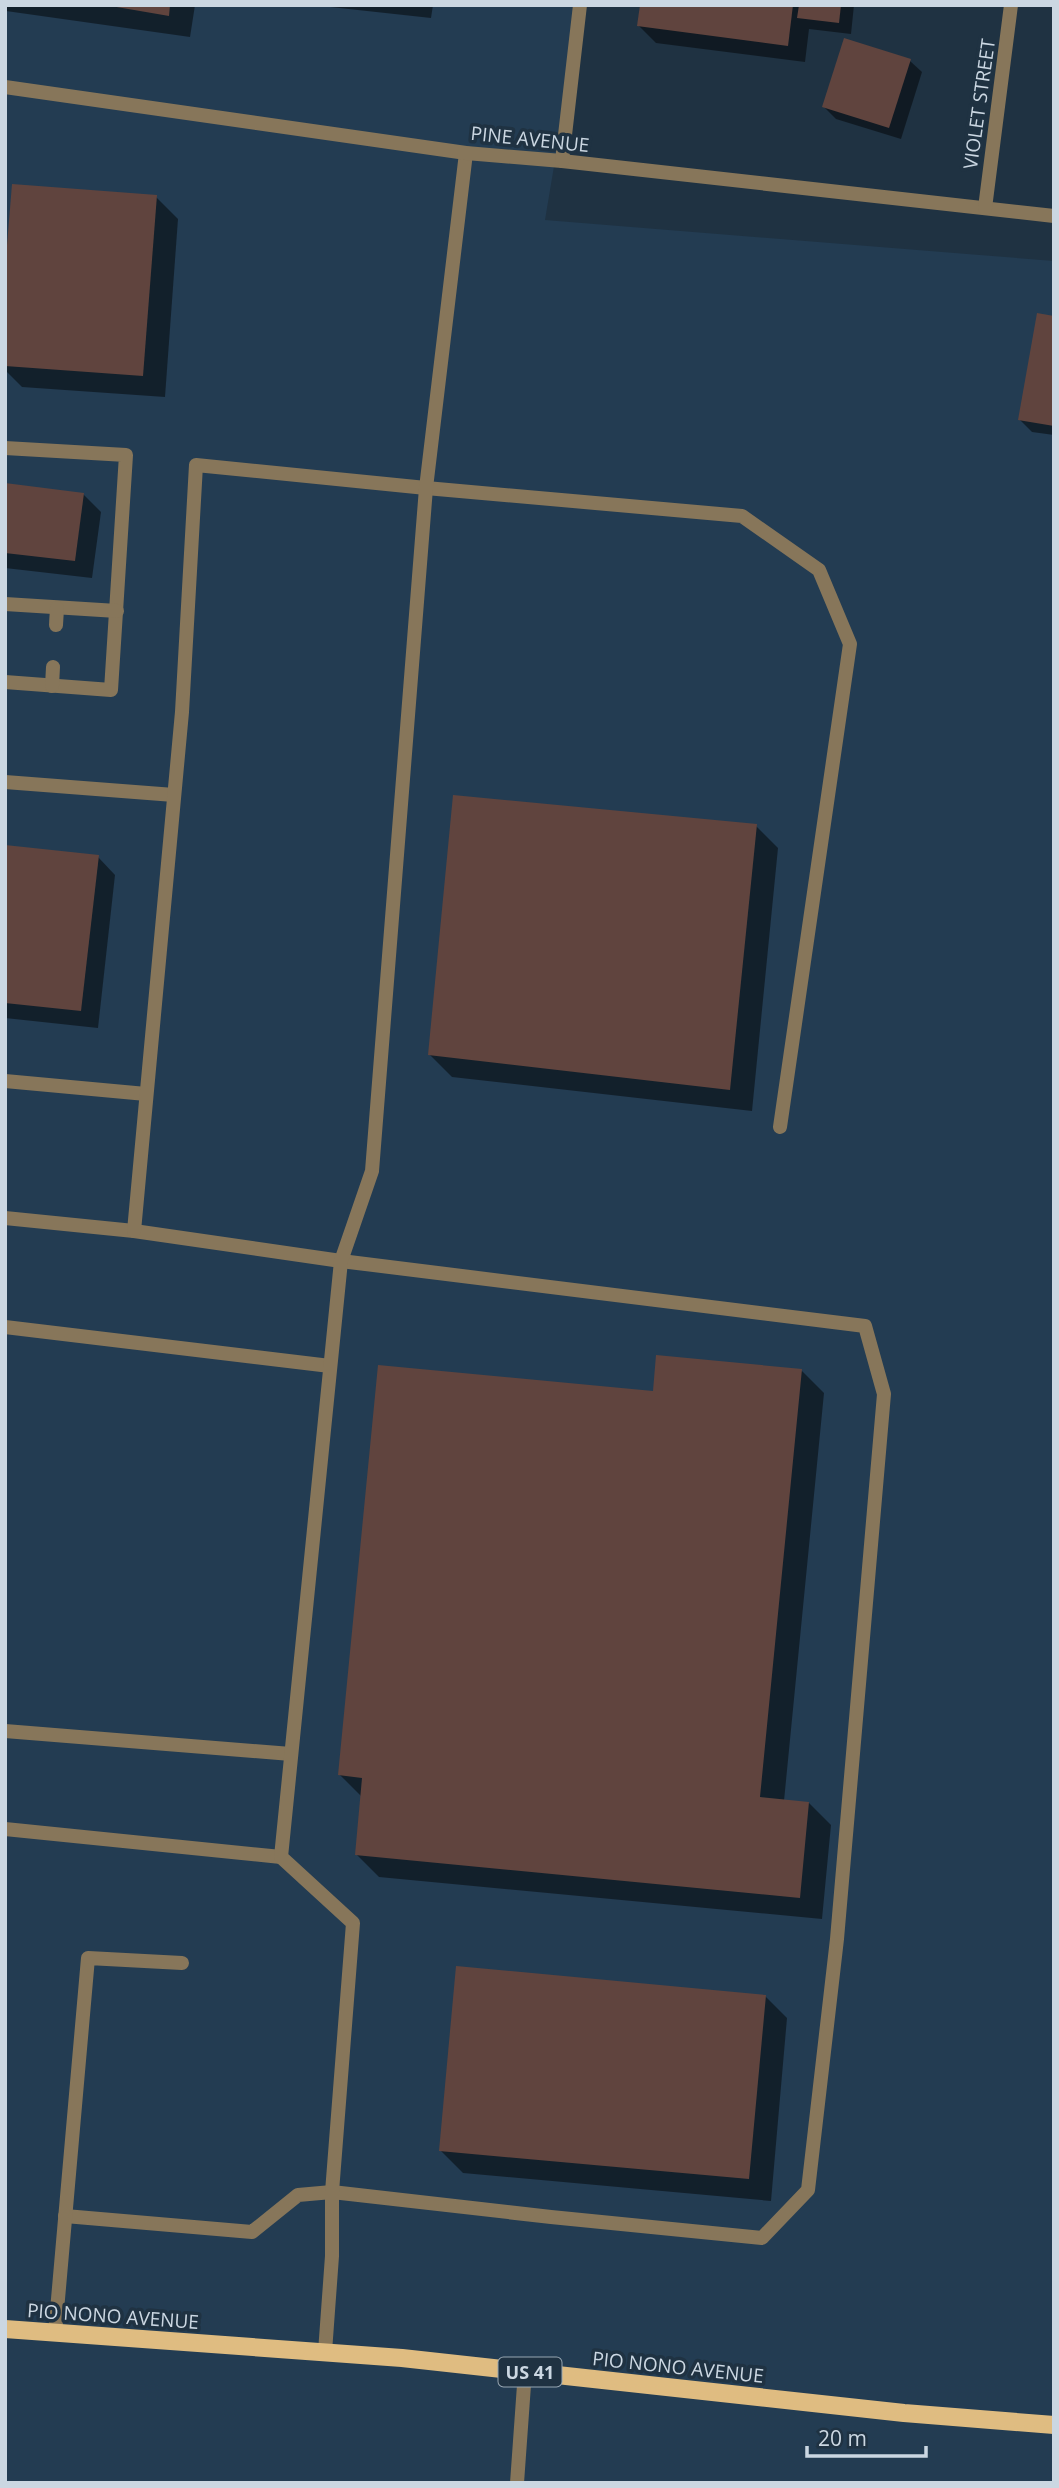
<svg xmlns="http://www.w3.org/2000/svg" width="1059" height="2488" viewBox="0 0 1059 2488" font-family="'Open Sans',sans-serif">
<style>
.built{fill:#233c52}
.shadow{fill:#0007}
.building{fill:#60443e}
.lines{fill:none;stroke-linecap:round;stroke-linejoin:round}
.lane{stroke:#87765a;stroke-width:14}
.street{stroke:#87765a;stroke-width:14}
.primary{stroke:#dfbc81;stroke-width:18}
.labels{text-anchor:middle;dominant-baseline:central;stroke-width:7;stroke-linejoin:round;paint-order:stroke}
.shield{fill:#1f3242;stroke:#97a6b2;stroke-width:2}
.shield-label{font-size:18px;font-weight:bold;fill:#cbd7e2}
.street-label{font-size:19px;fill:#cbd7e2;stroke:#1f3242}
</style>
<rect width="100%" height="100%" fill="#1f3242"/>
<polygon class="built" points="5,5 581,5 545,220 1054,261 1054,2483 5,2483"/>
<g class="shadow">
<polygon points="5,5 195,5 190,37 6,11"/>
<polygon points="312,5 433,5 431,18"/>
<polygon points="641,5 854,5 851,34 809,29 805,62 656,43 639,26"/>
<polygon points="910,61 922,72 901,139 836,119 824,107"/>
<polygon points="156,197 178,219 165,397 22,387 5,370 5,293"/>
<polygon points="1054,318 1054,435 1032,432 1020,420"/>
<polygon points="5,485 83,494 101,512 92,578 5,568"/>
<polygon points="756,826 778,848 752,1111 452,1077 430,1055"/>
<polygon points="5,846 98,857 115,875 98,1028 5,1018"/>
<polygon points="802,1371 824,1393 784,1801 809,1803 831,1825 822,1919 379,1877 356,1854 362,1797 340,1775"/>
<polygon points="765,1996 787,2018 771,2201 463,2173 441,2151"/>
</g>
<g class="building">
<polygon points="105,5 170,5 169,16"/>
<polygon points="640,5 793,5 788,46 637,26"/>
<polygon points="799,5 841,5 839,23 797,18"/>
<polygon points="844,38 911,59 889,128 822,107"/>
<polygon points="12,184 157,195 143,376 5,366 5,270"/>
<polygon points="1037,313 1054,316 1054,426 1018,420"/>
<polygon points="5,483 84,493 75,561 5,553"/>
<polygon points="453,795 757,824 730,1090 428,1055"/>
<polygon points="5,845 99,855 81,1011 5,1003"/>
<polygon points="656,1355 802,1369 760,1797 809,1802 800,1898 355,1855 362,1778 338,1775 378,1365 653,1391"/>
<polygon points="456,1966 766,1995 749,2179 439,2151"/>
</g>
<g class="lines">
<g class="lane">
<polyline points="5,448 126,455 111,690 5,682"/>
<polyline points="5,604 117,611"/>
<polyline points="56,625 57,608"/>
<polyline points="52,686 53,667"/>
<polyline points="5,782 174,795"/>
<polyline points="5,1081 146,1094"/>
<polyline points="5,1218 134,1231 341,1261 865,1326 884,1394 837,1939 808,2190 762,2238 551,2217 332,2192 298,2195 252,2232 65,2216"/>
<polyline points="134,1231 182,712 196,465 426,488 742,516 819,570 850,644 780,1127"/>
<polyline points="5,1327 330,1366"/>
<polyline points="5,1731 291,1754"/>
<polyline points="5,1829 281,1857"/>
<polyline points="55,2333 88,1958 182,1963"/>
<polyline points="325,2352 332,2256 332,2192 353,1923 281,1857 341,1261 372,1171 426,488 466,153"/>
<polyline points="517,2483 525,2371"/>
</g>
<g class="street">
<polyline points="5,87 466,153 562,161 1054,216"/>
<polyline points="562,161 580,5"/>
<polyline points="985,208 1011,5"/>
</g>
<polyline class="primary" points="5,2329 402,2358 904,2413 1054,2425"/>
</g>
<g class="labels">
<rect class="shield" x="498.5" y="2357.5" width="63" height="29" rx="5"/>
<g class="shield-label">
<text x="530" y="2372">US 41</text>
</g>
<g class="street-label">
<text transform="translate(979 104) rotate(-82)">VIOLET STREET</text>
<text transform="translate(530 139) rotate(6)">PINE AVENUE</text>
<text transform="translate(113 2316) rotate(4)">PIO NONO AVENUE</text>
<text transform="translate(678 2367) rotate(6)">PIO NONO AVENUE</text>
</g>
</g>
<rect width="1059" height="2488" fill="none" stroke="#cbd7e2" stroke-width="14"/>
<path d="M807 2446v10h119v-10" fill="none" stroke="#cbd7e2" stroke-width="3.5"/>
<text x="818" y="2446" font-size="21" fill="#cbd7e2" stroke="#1f3242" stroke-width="5" paint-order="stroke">20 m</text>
</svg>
